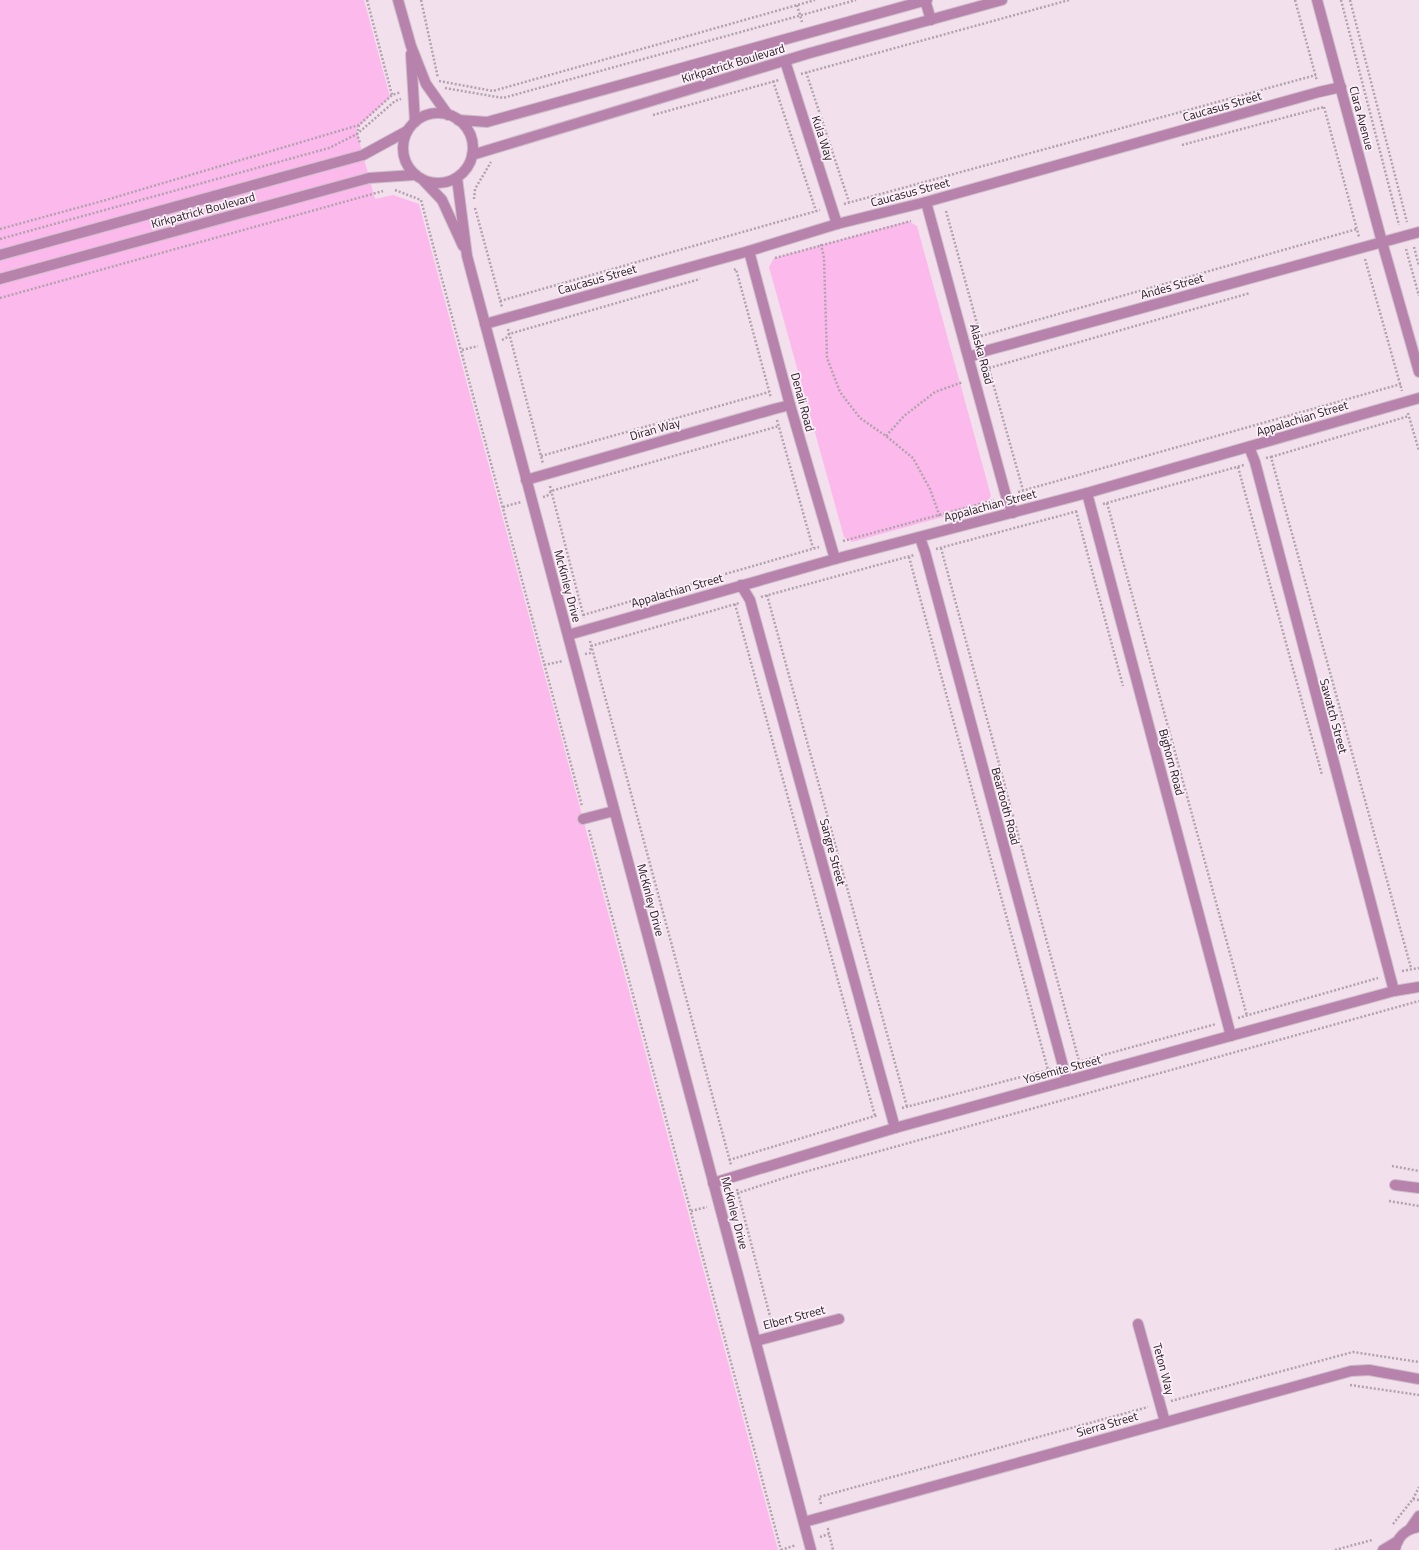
<svg xmlns="http://www.w3.org/2000/svg" width="1419" height="1550" viewBox="0 0 1419 1550" font-family="'Titillium Web',sans-serif">
<style>
.green{fill:#fcb9ec}
.lines{fill:none;stroke-linecap:round;stroke-linejoin:round}
.minor-casing{stroke:#cebec9;stroke-width:12}
.path{stroke:#b1a3ad;stroke-width:2.5;stroke-dasharray:2 2;stroke-linecap:butt}
.minor{stroke:#b782ab;stroke-width:10}
.labels{text-anchor:middle;dominant-baseline:central;stroke-width:3.5;stroke-linejoin:round;paint-order:stroke}
.street-label{font-size:12px;fill:#292327;stroke:#fdeff9}
</style>
<rect width="100%" height="100%" fill="#f2e0ed"/>
<g class="green">
<polygon points="0,0 364,0 390,97 356,129 375,199 393,195 419,204 778,1550 0,1550"/>
<polygon points="908,221 917,226 991,496 986,505 852,542 844,537 769,267 774,258"/>
</g>
<g class="lines">
<g class="minor-casing">
<g id="minor">
<polyline points="398,0 411,46 426,84 448,115"/>
<polyline points="925,0 931,20"/>
<polyline points="1317,0 1382,242 1419,372"/>
<polyline points="411,54 415,122"/>
<polyline points="785,61 837,224"/>
<circle cx="438" cy="148" r="35"/>
<polyline points="458,120 487,122 927,0"/>
<polyline points="472,155 810,53 1002,0"/>
<polyline points="457,178 467,256 811,1550"/>
<polyline points="424,181 442,200 463,246"/>
<polyline points="926,202 1006,496 1013,513"/>
<polyline points="749,251 790,405 835,559"/>
<polyline points="0,255 363,155 407,131"/>
<polyline points="0,279 369,178 414,175"/>
<polyline points="485,324 749,251 837,224 926,202 1319,92 1341,87"/>
<polyline points="970,357 985,351 1419,232"/>
<polyline points="1249,447 1255,462 1394,991"/>
<polyline points="526,480 774,409 790,405"/>
<polyline points="1087,493 1231,1036"/>
<polyline points="920,538 925,552 1067,1081"/>
<polyline points="741,585 750,600 895,1128"/>
<polyline points="568,635 835,559 1087,493 1419,398"/>
<polyline points="583,819 614,811"/>
<polyline points="713,1183 895,1128 1394,991 1419,987"/>
<polyline points="1395,1185 1419,1188"/>
<polyline points="1138,1324 1165,1422"/>
<polyline points="756,1341 839,1319"/>
<polyline points="804,1522 1351,1371 1369,1370 1419,1379"/>
<polyline points="1410,1529 1419,1516"/>
<polyline points="1383,1550 1398,1541"/>
<path d="M1395 1550C1397 1537 1406 1529 1419 1527"/>
</g>
</g>
<g class="path">
<polyline points="367,0 392,95"/>
<polyline points="421,0 438,78"/>
<polyline points="1295,0 1317,81"/>
<polyline points="1341,0 1399,225"/>
<polyline points="1350,0 1407,222"/>
<polyline points="797,5 802,22"/>
<polyline points="806,72 849,202"/>
<polyline points="801,74 1069,0"/>
<polyline points="439,81 493,91 815,0"/>
<polyline points="773,81 816,211"/>
<polyline points="445,88 503,98 856,0"/>
<polyline points="1324,107 1359,237"/>
<polyline points="653,115 779,80"/>
<polyline points="359,125 357,134 360,143"/>
<polyline points="1182,145 1324,107"/>
<polyline points="395,190 421,200 582,806"/>
<polyline points="474,199 475,189 491,162"/>
<polyline points="844,204 1316,75"/>
<polyline points="475,208 502,307"/>
<polyline points="946,211 981,338"/>
<polyline points="0,229 106,200 359,125 392,95 401,92"/>
<polyline points="0,239 329,148 357,134 395,101 401,99"/>
<polyline points="821,244 824,258 827,358 840,392 860,418 886,436 913,458 930,489 940,517"/>
<polyline points="1414,247 1419,266"/>
<polyline points="1406,249 1419,296"/>
<polyline points="775,258 911,221"/>
<polyline points="1365,259 1402,391"/>
<polyline points="734,270 736,269 771,398"/>
<polyline points="0,298 383,191"/>
<polyline points="500,301 820,210"/>
<polyline points="508,329 543,464"/>
<polyline points="981,336 1357,229"/>
<polyline points="502,340 506,338 509,334 700,279"/>
<polyline points="462,350 478,346"/>
<polyline points="987,362 1023,490"/>
<polyline points="989,368 1250,293"/>
<polyline points="1408,413 1419,451"/>
<polyline points="777,420 813,548"/>
<polyline points="886,436 904,416 935,392 963,382"/>
<polyline points="541,456 769,392"/>
<polyline points="1271,457 1409,416"/>
<polyline points="1266,458 1271,457 1411,968"/>
<polyline points="1238,467 1322,775"/>
<polyline points="550,486 584,618"/>
<polyline points="1018,492 1401,384"/>
<polyline points="543,497 547,496 551,491 779,426"/>
<polyline points="1107,503 1247,1016"/>
<polyline points="1103,504 1244,465"/>
<polyline points="503,507 521,502"/>
<polyline points="1076,511 1123,686"/>
<polyline points="843,541 994,500"/>
<polyline points="941,548 1079,1061"/>
<polyline points="936,549 1078,511"/>
<polyline points="909,557 1048,1070"/>
<polyline points="767,595 907,1107"/>
<polyline points="761,597 914,555"/>
<polyline points="735,604 875,1116"/>
<polyline points="583,615 819,547"/>
<polyline points="590,641 731,1165"/>
<polyline points="585,654 590,653 591,646 739,603"/>
<polyline points="544,665 563,661"/>
<polyline points="589,830 781,1550"/>
<polyline points="1402,971 1419,968"/>
<polyline points="1238,1018 1378,978"/>
<polyline points="1074,1063 1216,1024"/>
<polyline points="902,1108 1052,1069"/>
<polyline points="729,1160 878,1115"/>
<polyline points="1392,1166 1419,1171"/>
<polyline points="737,1189 772,1324"/>
<polyline points="731,1199 738,1193 790,1176 1419,1001"/>
<polyline points="1389,1201 1419,1206"/>
<polyline points="691,1211 707,1207"/>
<polyline points="1350,1385 1419,1395"/>
<polyline points="1171,1401 1353,1352 1419,1362"/>
<polyline points="1413,1499 1419,1500"/>
<polyline points="821,1504 819,1497 1148,1407"/>
<polyline points="1393,1524 1413,1499 1419,1487"/>
<polyline points="829,1529 828,1529 833,1550"/>
<polyline points="820,1537 829,1534"/>
<polyline points="781,1550 796,1545"/>
<polyline points="1335,1550 1372,1540"/>
</g>
<use href="#minor" class="minor"/>
</g>
<g class="labels">
<g class="street-label">
<text transform="translate(733 63) rotate(-17)">Kirkpatrick Boulevard</text>
<text transform="translate(1222 106) rotate(-16)">Caucasus Street</text>
<text transform="translate(1362 118) rotate(75)">Clara Avenue</text>
<text transform="translate(823 138) rotate(72)">Kula Way</text>
<text transform="translate(910 192) rotate(-15)">Caucasus Street</text>
<text transform="translate(203 210) rotate(-15)">Kirkpatrick Boulevard</text>
<text transform="translate(597 279) rotate(-16)">Caucasus Street</text>
<text transform="translate(1172 286) rotate(-16)">Andes Street</text>
<text transform="translate(982 354) rotate(75)">Alaska Road</text>
<text transform="translate(803 402) rotate(75)">Denali Road</text>
<text transform="translate(1302 418) rotate(-17)">Appalachian Street</text>
<text transform="translate(655 429) rotate(-16)">Diran Way</text>
<text transform="translate(990 505) rotate(-15)">Appalachian Street</text>
<text transform="translate(568 586) rotate(75)">McKinley Drive</text>
<text transform="translate(677 590) rotate(-16)">Appalachian Street</text>
<text transform="translate(1334 716) rotate(75)">Sawatch Street</text>
<text transform="translate(1172 762) rotate(75)">Bighorn Road</text>
<text transform="translate(1006 806) rotate(75)">Beartooth Road</text>
<text transform="translate(833 852) rotate(75)">Sangre Street</text>
<text transform="translate(651 900) rotate(75)">McKinley Drive</text>
<text transform="translate(1062 1069) rotate(-15)">Yosemite Street</text>
<text transform="translate(735 1213) rotate(75)">McKinley Drive</text>
<text transform="translate(794 1317) rotate(-15)">Elbert Street</text>
<text transform="translate(1164 1369) rotate(75)">Teton Way</text>
<text transform="translate(1107 1424) rotate(-16)">Sierra Street</text>
</g>
</g>
</svg>
